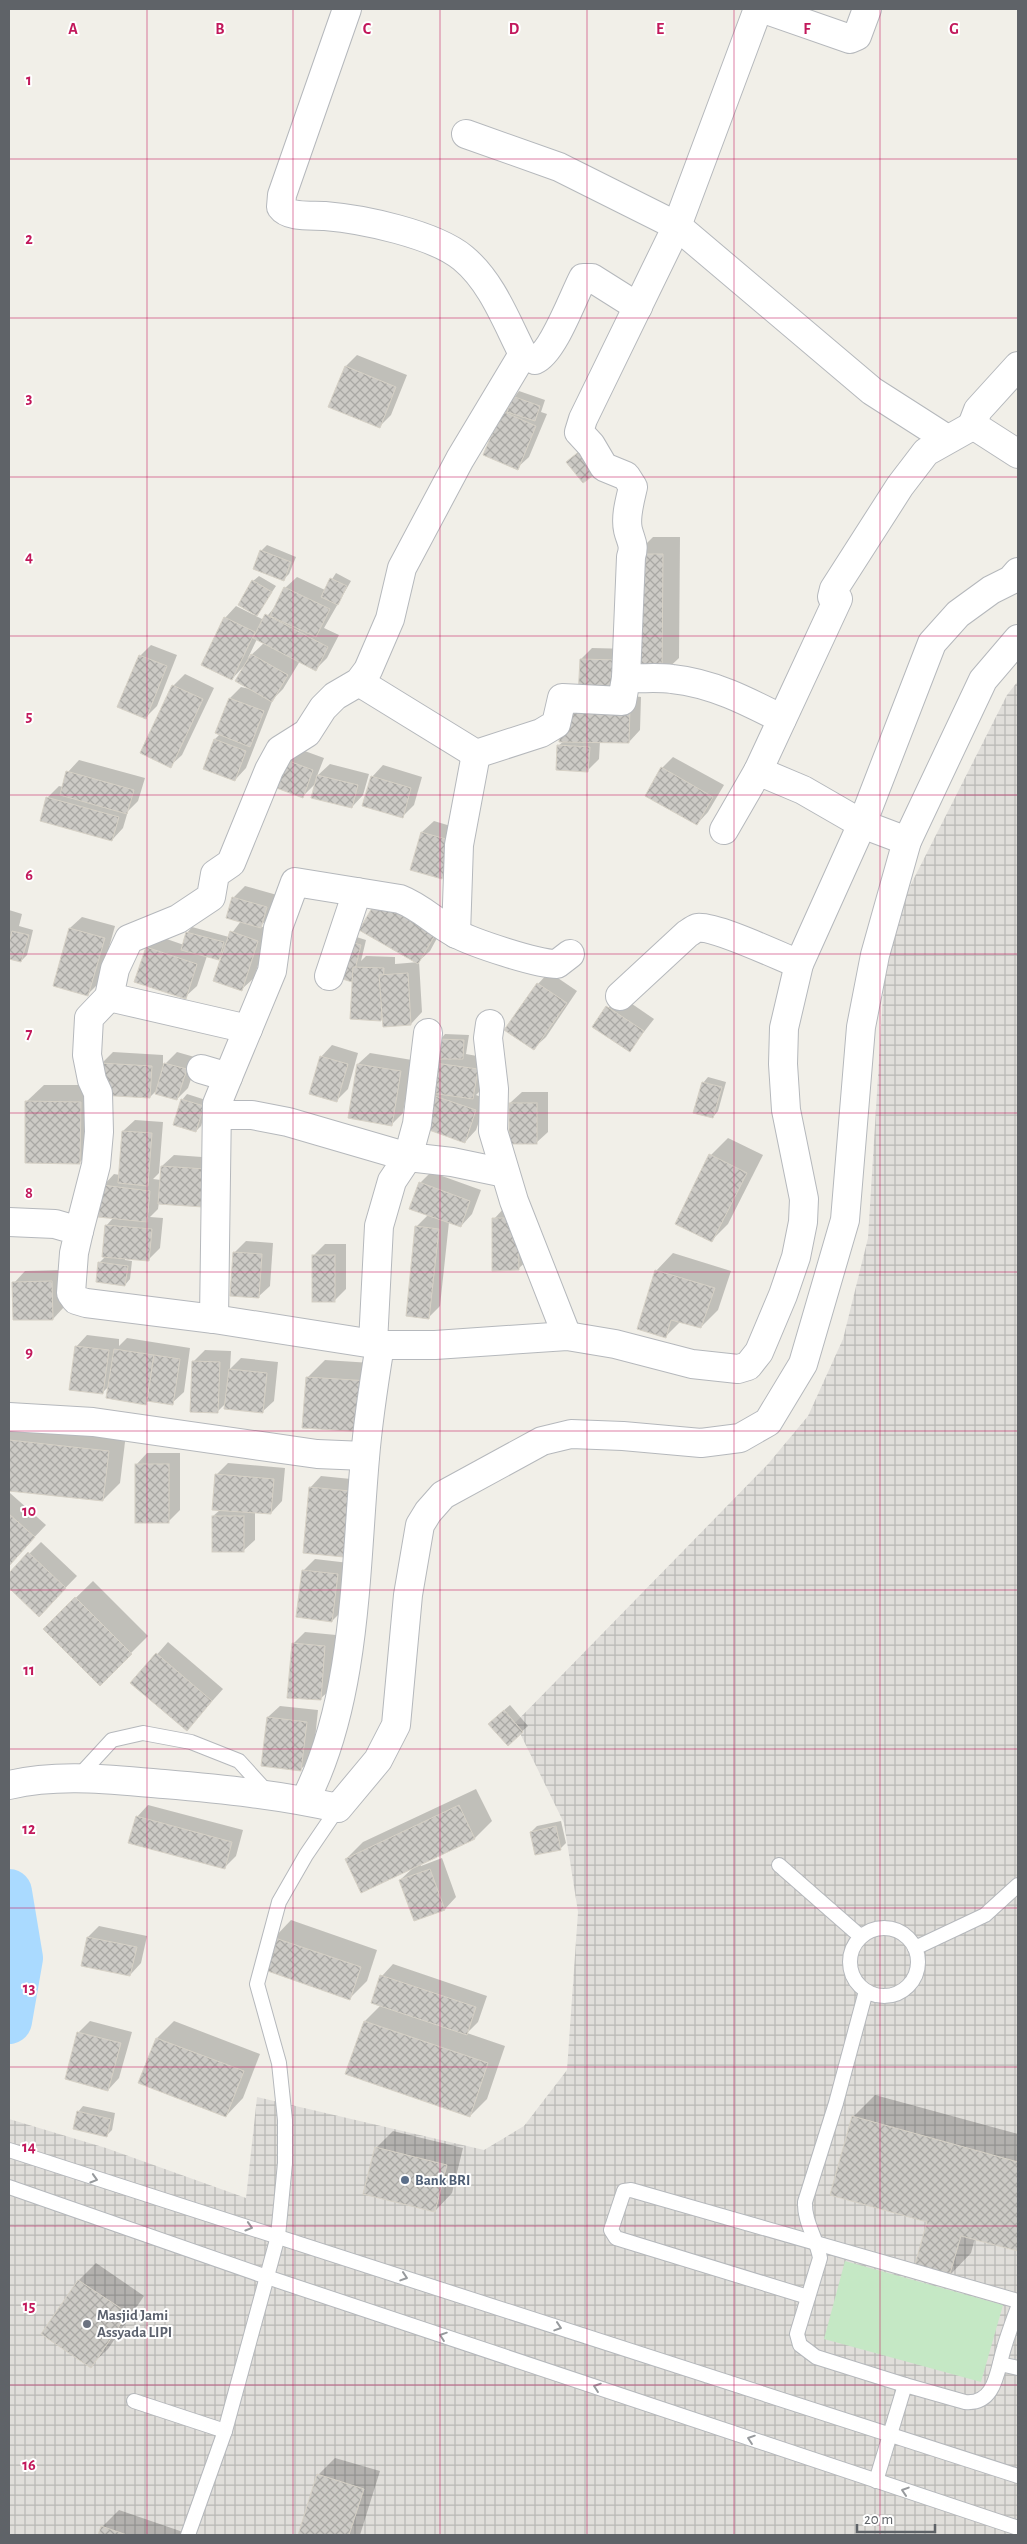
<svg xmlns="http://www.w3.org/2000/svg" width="1027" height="2544" viewBox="0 0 1027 2544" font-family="'Alegreya Sans',sans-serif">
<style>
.industrial{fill:url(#industrial-grid)}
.green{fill:#c5e8c5}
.shadow{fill:#0003;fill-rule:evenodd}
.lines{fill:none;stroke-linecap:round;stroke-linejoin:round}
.river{stroke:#aadaff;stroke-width:46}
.building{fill:url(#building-cross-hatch);stroke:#d6d1c6}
.service-casing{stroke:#b5b8bc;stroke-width:16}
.minor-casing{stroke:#b5b8bc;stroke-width:30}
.tertiary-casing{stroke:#b5b8bc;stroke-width:30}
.service{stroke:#fff;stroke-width:14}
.minor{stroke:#fff;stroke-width:28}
.tertiary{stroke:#fff;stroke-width:28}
.oneway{stroke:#979a9d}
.grid{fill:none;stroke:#c2185b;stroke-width:1;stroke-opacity:0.55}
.service-dot{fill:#5c6f8a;stroke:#fff;stroke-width:2}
.worship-dot{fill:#6b7280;stroke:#fff;stroke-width:2}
.labels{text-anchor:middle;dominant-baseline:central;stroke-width:4;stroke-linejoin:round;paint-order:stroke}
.service-label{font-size:15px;font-weight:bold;fill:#4e5e75;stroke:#fff;text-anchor:start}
.worship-label{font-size:15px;font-weight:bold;fill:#5b616d;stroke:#fff;text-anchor:start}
.grid-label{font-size:16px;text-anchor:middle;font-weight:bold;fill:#c2185b;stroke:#fff;stroke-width:4;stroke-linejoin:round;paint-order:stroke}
</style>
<defs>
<pattern id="industrial-grid" width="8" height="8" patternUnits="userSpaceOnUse" patternTransform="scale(1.25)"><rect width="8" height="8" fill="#e0deda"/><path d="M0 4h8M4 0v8" fill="none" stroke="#b9b8b5"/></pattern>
<pattern id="building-cross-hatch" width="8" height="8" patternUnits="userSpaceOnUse" patternTransform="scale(1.25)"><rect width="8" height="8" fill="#cccac5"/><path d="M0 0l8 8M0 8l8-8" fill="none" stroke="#a9a8a4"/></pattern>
</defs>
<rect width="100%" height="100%" fill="#f1efe8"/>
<polygon class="industrial" points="1018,681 1018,2535 9,2535 9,2119 106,2148 246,2198 257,2097 484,2150 524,2126 567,2070 578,1912 564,1823 515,1723 768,1464 808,1416 843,1339 868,1238 884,979 905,896 1007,695"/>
<polygon class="green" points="845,2261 1003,2305 981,2382 824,2339"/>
<g class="shadow">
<polygon points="357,355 407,375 391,415 379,427 346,366"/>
<polygon points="519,391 545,400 541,412 547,414 529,457 517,468 503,412"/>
<polygon points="653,537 680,537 679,658 661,675 618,694 641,697 640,730 629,742 600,741 599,759 588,770 558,746 564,741 580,690 581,659 592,648 631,649 635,555"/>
<polygon points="267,545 296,557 289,574 284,579 261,551"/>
<path d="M336 573 351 581 324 628 339 635 327 658 316 669 300 661 283 689 273 699 246 768 235 780 204 768 215 739 220 734 216 733 230 698 241 687 254 690 244 666 232 679 225 618 236 606 254 615 253 581 259 576 276 586 256 616 264 620 278 603 285 588 297 577 325 590ZM257 639 264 643 248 658Z"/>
<polygon points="151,645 177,655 157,706 145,718 140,656"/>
<polygon points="185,674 214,688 182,755 170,766 173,686"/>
<polygon points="291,746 324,758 317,776 330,764 369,774 363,795 352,807 316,783 303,796 268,783"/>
<polygon points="673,757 724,785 708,812 697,824 662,768"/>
<polygon points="79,760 145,778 138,801 128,811 123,828 112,840 47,798 59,786 63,787 68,772"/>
<polygon points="383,765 422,777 414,805 403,816 372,777"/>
<polygon points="434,821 464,830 453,866 442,877 412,869 422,832"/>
<polygon points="245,886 277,895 272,915 260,926 269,929 254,978 242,989 224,954 218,959 207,956 197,986 185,997 147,948 158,936 184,945 187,933 192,927 229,937 241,921 233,898"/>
<polygon points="379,899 447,920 430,951 419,961 422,1012 411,1024 384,1017 381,1020 354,978 350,935 366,940 361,961 366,956 395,957 395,964 419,962"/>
<polygon points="9,910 22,914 19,926 33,930 27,955 21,961 9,957"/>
<polygon points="82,917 115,926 99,983 88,994 55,985 70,928"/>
<polygon points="549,972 577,991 546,1037 534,1048 506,1029 538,984"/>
<polygon points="619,995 654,1019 629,1051 594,1026"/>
<polygon points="445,1034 469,1035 466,1054 488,1058 484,1087 476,1095 487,1099 476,1130 465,1142 420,1125 436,1063 442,1057 440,1040"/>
<polygon points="332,1045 358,1053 348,1089 336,1101 321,1057"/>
<polygon points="113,1052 163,1055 163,1072 166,1063 177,1052 198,1058 188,1088 177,1099 155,1092 150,1097 102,1063"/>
<polygon points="370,1053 412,1060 403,1113 391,1125 358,1064"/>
<polygon points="708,1077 726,1082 718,1111 713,1117 703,1083"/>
<polygon points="44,1085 97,1085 97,1145 80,1162 26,1102"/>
<polygon points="522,1092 548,1092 548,1132 536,1143 510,1103"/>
<polygon points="187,1094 209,1101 201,1126 196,1131 182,1100"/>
<polygon points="135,1120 163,1122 159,1173 153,1179 161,1180 162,1166 174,1155 216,1158 214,1194 159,1202 158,1209 150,1217 163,1218 160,1248 149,1259 125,1258 125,1260 132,1261 130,1279 125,1285 99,1263 106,1256 106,1226 114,1217 103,1186 114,1174 120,1175 123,1131"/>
<polygon points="728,1138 763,1155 728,1224 711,1241 711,1155"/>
<polygon points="431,1172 481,1190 472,1214 461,1226 449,1222 440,1306 428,1318 416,1227 429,1214 420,1183"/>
<polygon points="505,1207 530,1258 518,1269 494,1219"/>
<polygon points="246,1241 273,1243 270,1286 258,1297 234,1253"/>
<polygon points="325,1244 346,1244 346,1289 334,1301 313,1256"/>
<polygon points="673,1253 731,1271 718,1310 701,1327 681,1321 665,1337 656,1271"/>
<polygon points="63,1270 64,1307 53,1319 14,1283 25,1271"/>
<polygon points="87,1335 119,1339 119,1346 127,1338 190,1348 184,1392 172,1403 149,1400 145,1403 109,1386 102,1393 76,1347"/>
<polygon points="205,1350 231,1351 230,1369 241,1358 278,1362 274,1401 262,1412 226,1403 217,1412 194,1361"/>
<polygon points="325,1360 387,1364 304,1426 308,1377"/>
<polygon points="9,1428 126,1434 120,1483 103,1500 9,1489"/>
<polygon points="147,1453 180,1453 180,1510 169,1521 136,1465"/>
<polygon points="228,1463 285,1468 282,1501 271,1513 255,1512 255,1540 243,1551 213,1516 221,1509 216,1475"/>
<polygon points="321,1476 361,1480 304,1552 310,1488"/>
<polygon points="10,1493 46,1525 9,1564 9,1494"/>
<polygon points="41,1542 77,1576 39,1615 9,1586 9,1574"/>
<polygon points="315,1559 349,1563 343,1610 332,1621 304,1570"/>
<polygon points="93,1581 148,1636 100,1684 44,1629"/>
<polygon points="305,1632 336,1635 332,1688 320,1699 293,1644"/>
<polygon points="168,1642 223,1689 187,1729 132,1683"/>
<polygon points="510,1705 528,1726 508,1744 495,1718"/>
<polygon points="280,1706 318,1710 313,1758 301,1769 268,1717"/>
<polygon points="476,1789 492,1821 475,1838 420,1864 421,1866 442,1858 456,1897 445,1909 400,1880 413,1868 346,1859 363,1842"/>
<polygon points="148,1805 243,1830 236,1856 224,1868 137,1817"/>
<polygon points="561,1821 566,1843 560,1849 531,1832 537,1826"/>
<polygon points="291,1920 377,1950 367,1981 350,1998 274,1938"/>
<polygon points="99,1926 147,1936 141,1963 130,1975 88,1937"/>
<polygon points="393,1964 487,1996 478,2022 467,2033 505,2046 487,2099 470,2116 347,2073 365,2021 381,2005 382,1976"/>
<polygon points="90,2021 132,2032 119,2078 108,2090 66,2079 79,2032"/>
<polygon points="174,2021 260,2054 243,2098 226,2116 157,2038"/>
<polygon points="875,2095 1018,2134 1018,2250 975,2238 971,2253 949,2276 929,2221 853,2117"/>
<polygon points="83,2106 115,2113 112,2130 106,2136 78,2112"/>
<polygon points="393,2131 463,2148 452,2193 435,2211 376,2148"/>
<polygon points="96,2263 144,2296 108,2349 90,2366 43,2334 79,2280"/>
<polygon points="335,2458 380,2471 360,2535 299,2535 318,2475"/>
<polygon points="119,2510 183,2532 182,2535 99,2535 102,2527"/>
</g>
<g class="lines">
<polyline class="river" points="9,1892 20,1958 9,2021"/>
</g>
<g class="building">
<polygon points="345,366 396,387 380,428 328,407"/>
<polygon points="512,396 540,406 535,421 507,412"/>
<polygon points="502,411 536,426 518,470 483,455"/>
<polygon points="581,450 599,471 583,483 566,462"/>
<polygon points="260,550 291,562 284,581 253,569"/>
<polygon points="634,554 663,554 662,676 628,676"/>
<polygon points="330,578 347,586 338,605 321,597"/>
<polygon points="252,580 272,592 257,616 238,605"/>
<polygon points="284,587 330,609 316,637 270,616"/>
<polygon points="265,614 328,647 316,671 253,638"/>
<polygon points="224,617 255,632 232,680 201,665"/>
<polygon points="251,654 288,675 272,702 235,681"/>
<polygon points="139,655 167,666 146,719 117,707"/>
<polygon points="580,659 618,660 617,698 578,697"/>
<polygon points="172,685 203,699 171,768 140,753"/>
<polygon points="229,698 264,711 250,747 215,733"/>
<polygon points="563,701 630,708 629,743 559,742"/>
<polygon points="214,739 246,751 235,781 203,769"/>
<polygon points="557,745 590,747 588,772 556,770"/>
<polygon points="278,757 313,770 303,798 266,784"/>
<polygon points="661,767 713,797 697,825 645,796"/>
<polygon points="66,771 134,790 127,814 60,795"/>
<polygon points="317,775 358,785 352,808 311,798"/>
<polygon points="371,776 411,788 403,818 362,806"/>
<polygon points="46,797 119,817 112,841 40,821"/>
<polygon points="421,832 453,841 442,879 410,870"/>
<polygon points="232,897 267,907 261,928 226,918"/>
<polygon points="378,898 437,932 418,964 359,930"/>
<polygon points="69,928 105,938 88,996 53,986"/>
<polygon points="12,931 29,935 21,962 9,959 9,943"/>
<polygon points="230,931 258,941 242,991 213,981"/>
<polygon points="186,932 224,942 219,960 181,950"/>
<polygon points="343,940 361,945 352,982 333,976"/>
<polygon points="146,947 197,964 186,999 134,982"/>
<polygon points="353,967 384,968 381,1021 350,1019"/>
<polygon points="408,973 411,1025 383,1027 379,975"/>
<polygon points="537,983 567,1003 534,1050 504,1030"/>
<polygon points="606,1006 644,1031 630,1052 592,1027"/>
<polygon points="438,1039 464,1040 463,1059 438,1059"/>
<polygon points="320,1056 348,1064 337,1102 309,1094"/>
<polygon points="100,1063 152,1066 150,1098 98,1095"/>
<polygon points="164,1063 187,1069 177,1100 155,1094"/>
<polygon points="435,1063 478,1069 473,1099 431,1093"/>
<polygon points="357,1064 401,1071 392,1126 348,1118"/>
<polygon points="702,1082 722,1087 713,1118 693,1113"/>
<polygon points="426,1093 476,1110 465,1143 418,1126"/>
<polygon points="181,1099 204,1106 196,1132 173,1125"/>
<polygon points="25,1101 81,1102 80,1164 25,1163"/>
<rect x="509" y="1103" width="28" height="41"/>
<polygon points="122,1131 152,1133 148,1186 118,1183"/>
<polygon points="709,1154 747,1173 712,1242 675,1224"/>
<polygon points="161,1166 205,1169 203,1207 158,1204"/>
<polygon points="419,1182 470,1201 461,1227 409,1209"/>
<polygon points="102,1185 150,1191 147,1222 98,1217"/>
<polygon points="492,1218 518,1218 519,1270 492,1271"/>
<polygon points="105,1225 152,1229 149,1261 102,1257"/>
<polygon points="415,1226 439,1229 429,1319 406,1316"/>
<polygon points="233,1252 262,1254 259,1298 230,1296"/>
<rect x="312" y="1255" width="23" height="47"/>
<polygon points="98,1262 128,1266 125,1286 96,1282"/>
<polygon points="655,1270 715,1288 701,1328 671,1320 666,1338 637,1329"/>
<polygon points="52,1281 53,1320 13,1320 12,1282"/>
<polygon points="75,1346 109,1350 103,1394 69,1390"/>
<polygon points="114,1349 154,1355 146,1405 106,1398"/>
<polygon points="154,1355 180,1359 173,1405 147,1401"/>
<polygon points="192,1361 220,1362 218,1413 190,1412"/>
<polygon points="229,1369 267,1373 263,1413 224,1409"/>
<polygon points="306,1377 370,1381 367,1432 302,1428"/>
<polygon points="9,1440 109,1451 103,1501 9,1491"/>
<rect x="135" y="1464" width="34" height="59"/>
<polygon points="215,1474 274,1479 271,1514 212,1510"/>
<polygon points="309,1487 350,1491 344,1557 303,1553"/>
<polygon points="9,1514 35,1537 9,1566"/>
<rect x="212" y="1516" width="32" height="36"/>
<polygon points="28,1552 66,1588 39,1617 9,1588 9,1573"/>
<polygon points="302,1570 338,1574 332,1622 296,1617"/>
<polygon points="75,1597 132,1654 100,1686 43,1629"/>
<polygon points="292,1643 325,1646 321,1700 287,1698"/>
<polygon points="156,1653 212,1701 187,1731 130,1683"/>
<polygon points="504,1710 523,1732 508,1746 488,1724"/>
<polygon points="267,1717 307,1722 301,1771 261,1766"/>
<polygon points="459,1805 475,1839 361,1893 345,1859"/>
<polygon points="136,1816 232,1842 225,1869 128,1843"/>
<polygon points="556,1826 561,1850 535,1855 530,1832"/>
<polygon points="430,1869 445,1910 414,1921 399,1880"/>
<polygon points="87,1937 137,1947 130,1976 81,1966"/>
<polygon points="272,1937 361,1967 350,2000 262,1969"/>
<polygon points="380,1975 476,2007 467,2035 371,2003"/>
<polygon points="364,2021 488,2063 470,2117 345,2074"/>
<polygon points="77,2032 121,2043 108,2091 65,2079"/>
<polygon points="156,2038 244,2071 226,2117 138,2083"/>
<polygon points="77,2111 111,2119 107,2137 73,2129"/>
<polygon points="852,2116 1018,2162 1018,2251 961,2236 949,2277 914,2268 927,2222 830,2195"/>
<polygon points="375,2147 447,2165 435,2212 363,2194"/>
<polygon points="78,2280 128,2313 91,2368 41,2334"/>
<polygon points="317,2474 364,2489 349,2535 298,2535"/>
<polygon points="101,2526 127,2535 98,2535"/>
</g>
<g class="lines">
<g class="service-casing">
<g id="service">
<polyline points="78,1777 112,1740 143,1733 191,1742 239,1761 268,1793"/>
<polyline points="779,1865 860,1936"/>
<circle cx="884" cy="1962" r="34"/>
<polyline points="915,1948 985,1915 1018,1885"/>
<path d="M866 1991 836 2103 805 2202C804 2222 817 2239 820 2258L797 2334 800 2345 816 2357 905 2385"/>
<polyline points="9,2150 1018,2476"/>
<polyline points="9,2187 267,2277 1018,2528"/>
<polyline points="808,2297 616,2238 611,2230 624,2191 631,2190 1018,2301"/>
<polyline points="1000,2364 1018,2368"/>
<polyline points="134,2401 225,2431"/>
<path d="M876 2481 905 2385 965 2402C996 2405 997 2370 1004 2348 1008 2334 1013 2321 1018 2307"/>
<polyline points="188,2535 225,2431 278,2236 285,2163 285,2120 279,2063 257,1984 279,1902 306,1855 338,1808"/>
</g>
</g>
<g class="minor-casing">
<g id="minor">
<path d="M347 9 282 195 281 207C289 218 312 215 325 216 362 219 434 234 463 258 492 282 506 321 523 354L535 360C553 353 573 297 583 278H592L638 307"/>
<polyline points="764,9 850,39 857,36 867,9"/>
<polyline points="466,134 559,167 677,226 872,391 947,439"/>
<polyline points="1018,366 978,410 973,423 976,427 1018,454"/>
<path d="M626 678 631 557C635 545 631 542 628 530 625 517 630 500 633 487L626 476 604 467 591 445 579 432 583 419 677 226 758 9"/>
<path d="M359 682 476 754 541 733 556 724 562 698 622 701 626 678C641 679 657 677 672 679 712 683 747 701 782 719"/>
<polyline points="758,771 838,599 832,597 834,589 900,486 926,452 974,425"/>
<polyline points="724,830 758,771 803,790 862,824 907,841"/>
<polyline points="456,934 459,845 476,754"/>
<polyline points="329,976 357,892"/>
<path d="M620 996 687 934C690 932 694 929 697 928 714 925 781 957 799 964"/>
<polyline points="109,997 248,1029"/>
<polyline points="490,1024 488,1038 494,1089 493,1131 514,1201 567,1336"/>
<polyline points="428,1033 417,1124 408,1157 452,1162 505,1173"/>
<polyline points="201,1069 228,1077 217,1104 214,1319"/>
<path d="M228 1077 272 971 278 928 295 882 400 899C421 907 436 923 455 933 473 943 537 964 557 964L570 954"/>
<polyline points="218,1115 252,1115 288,1122 408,1157 392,1181 379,1226 373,1343"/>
<polyline points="9,1222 55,1224 79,1231 74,1253 71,1293 76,1300 86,1303 214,1319 380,1345 435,1345 567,1336 615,1344 692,1364 738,1369 748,1366 759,1352 783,1295 796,1257 803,1222 804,1199 786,1110 783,1064 784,1028 799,964 862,824 932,643 958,614 991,590 1011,580 1018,572"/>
<polyline points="79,1231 96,1165 99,1132 98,1093 92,1080 87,1055 89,1018 109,997 115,969 129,939 178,919 211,897 215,874 231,863 269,770 280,750 307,733 323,708 335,696 359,682 368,670 390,619 402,568 460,459 523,354"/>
<polyline points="9,1417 93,1422 317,1454 365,1456"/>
<path d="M305 1800C357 1699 355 1569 365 1458 368 1420 374 1382 380 1345"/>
</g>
</g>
<g class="tertiary-casing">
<path id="tertiary" d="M9 1785C61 1773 112 1780 164 1784 223 1789 281 1795 338 1808L378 1760 396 1725 408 1595 420 1525 428 1512 443 1495 542 1441 571 1434 623 1436 701 1443 740 1438 768 1422 803 1364 845 1220 861 1027 875 955 907 841 983 680 1018 639"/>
</g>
<use href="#service" class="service"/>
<use href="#minor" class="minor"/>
<use href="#tertiary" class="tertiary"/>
</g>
<defs><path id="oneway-chevron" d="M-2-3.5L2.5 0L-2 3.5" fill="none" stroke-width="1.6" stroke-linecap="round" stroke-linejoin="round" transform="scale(1.25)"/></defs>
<g class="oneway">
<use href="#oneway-chevron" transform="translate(94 2179) rotate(17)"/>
<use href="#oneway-chevron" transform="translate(249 2227) rotate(17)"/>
<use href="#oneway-chevron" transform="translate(404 2277) rotate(18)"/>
<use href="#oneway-chevron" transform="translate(558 2327) rotate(18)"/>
<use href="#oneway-chevron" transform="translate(443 2336) rotate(-161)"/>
<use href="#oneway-chevron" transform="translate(597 2387) rotate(-161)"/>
<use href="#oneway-chevron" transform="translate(751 2439) rotate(-161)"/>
<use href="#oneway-chevron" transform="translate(905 2491) rotate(-162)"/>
</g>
<path class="grid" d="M147 9V2535M293 9V2535M440 9V2535M587 9V2535M734 9V2535M880 9V2535M9 159H1018M9 318H1018M9 477H1018M9 636H1018M9 795H1018M9 954H1018M9 1113H1018M9 1272H1018M9 1431H1018M9 1590H1018M9 1749H1018M9 1908H1018M9 2067H1018M9 2226H1018M9 2385H1018"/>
<circle class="service-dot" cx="405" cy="2180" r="5"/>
<circle class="worship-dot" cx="87" cy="2324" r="5"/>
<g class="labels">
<g class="service-label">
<text x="415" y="2180">Bank BRI</text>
</g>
<g class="worship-label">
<text x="97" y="2315">Masjid Jami<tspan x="97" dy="17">Assyada LIPI</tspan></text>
</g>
</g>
<g class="grid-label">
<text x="73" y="34">A</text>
<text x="220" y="34">B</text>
<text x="367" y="34">C</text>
<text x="514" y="34">D</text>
<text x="660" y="34">E</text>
<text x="807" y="34">F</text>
<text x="954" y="34">G</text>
<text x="29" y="85">1</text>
<text x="29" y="244">2</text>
<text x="29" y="403">3</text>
<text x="29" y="562">4</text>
<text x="29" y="721">5</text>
<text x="29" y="880">6</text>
<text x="29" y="1039">7</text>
<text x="29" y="1198">8</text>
<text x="29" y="1357">9</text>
<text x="29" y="1516">10</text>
<text x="29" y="1675">11</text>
<text x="29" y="1834">12</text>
<text x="29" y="1993">13</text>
<text x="29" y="2152">14</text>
<text x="29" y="2311">15</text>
<text x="29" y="2470">16</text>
</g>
<rect width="1027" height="2544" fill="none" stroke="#5f6368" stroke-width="20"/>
<path d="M857 2524v8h78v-8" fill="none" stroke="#5f6368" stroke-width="2.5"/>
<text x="864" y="2524" font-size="15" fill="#5f6368" stroke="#ffffff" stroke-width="4" paint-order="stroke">20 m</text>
</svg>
